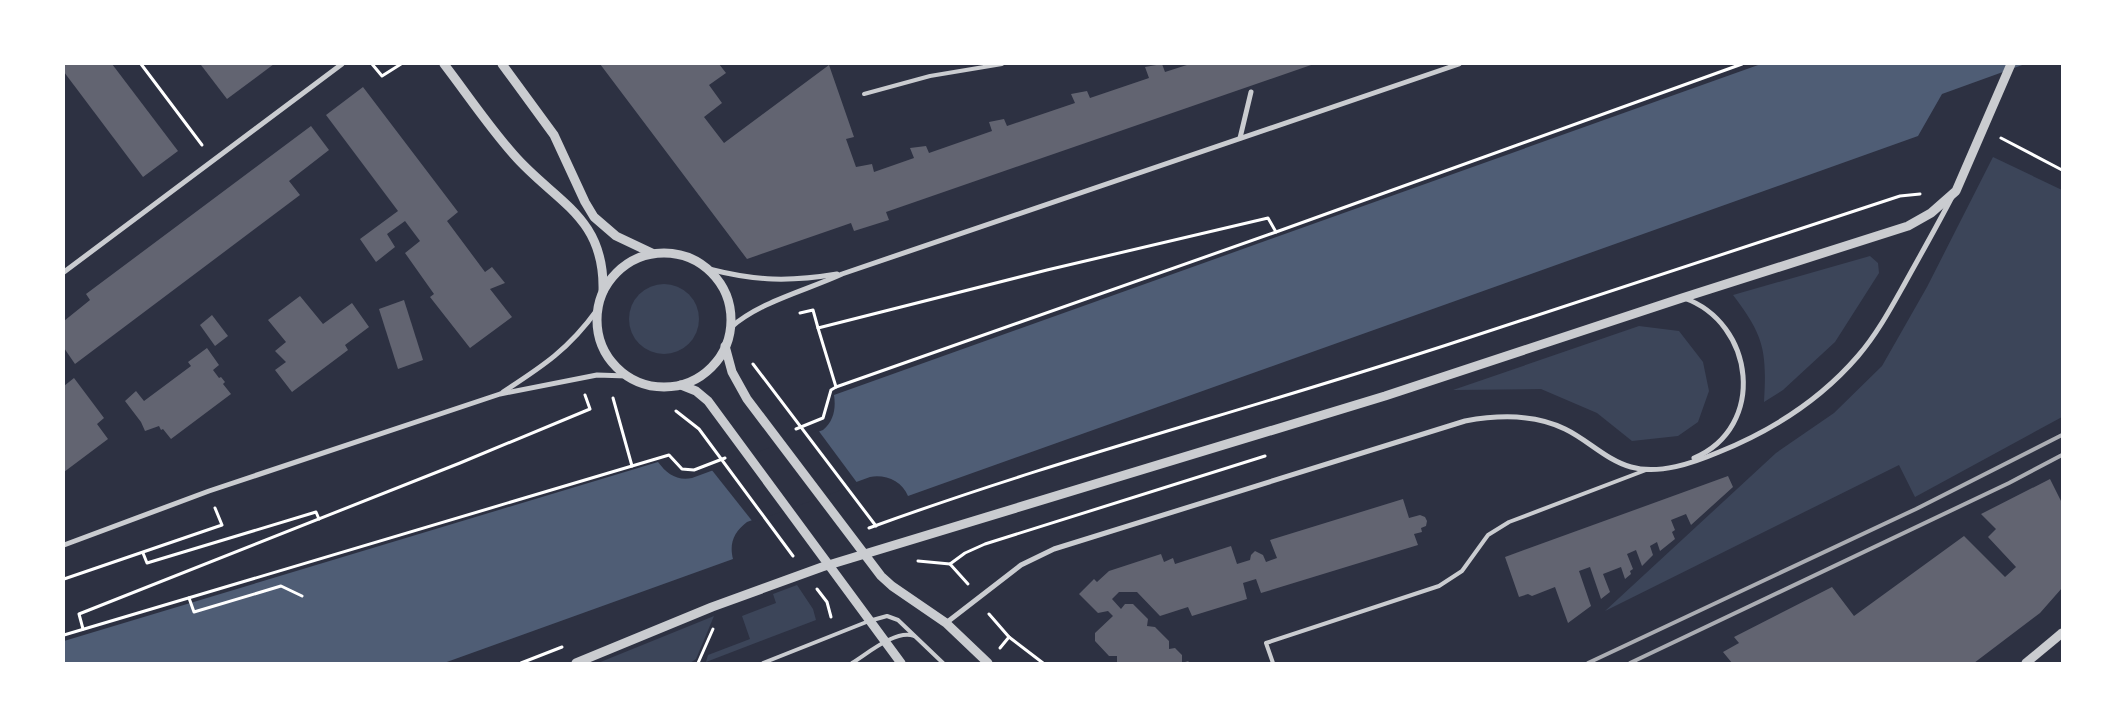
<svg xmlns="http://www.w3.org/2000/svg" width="2126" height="727" viewBox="0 0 2126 727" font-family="'DM Sans',sans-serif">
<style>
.green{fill:#3c4559}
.water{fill:#4f5d75}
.pier{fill:#2d3142}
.building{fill:#626471}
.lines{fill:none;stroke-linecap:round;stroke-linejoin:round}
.path{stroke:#fff;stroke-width:3}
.service{stroke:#caccd0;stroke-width:4}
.minor{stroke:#caccd0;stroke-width:5}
.tertiary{stroke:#caccd0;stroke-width:9}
.rail{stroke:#abadb3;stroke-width:4}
</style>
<rect width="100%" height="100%" fill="#2d3142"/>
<g class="green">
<polygon points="1993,157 2062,190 2062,417 1915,497 1899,465 1605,611 1776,453 1834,413 1882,366 1927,287"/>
<path d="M1870 256 1878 263 1879 273 1835 342 1783 390 1764 402C1767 350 1764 336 1733 295Z"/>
<circle cx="664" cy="319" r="35"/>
<polygon points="1639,326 1679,331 1703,362 1709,391 1698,422 1678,436 1632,441 1597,413 1541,389 1453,390"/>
<polygon points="797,585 813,609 816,620 706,662 708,655 750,639 742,616 776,603 773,594"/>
<polygon points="714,616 696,659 690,663 598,663"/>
</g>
<path class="water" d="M1761 64H2025L1942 94 1918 136 908 496C902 481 885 474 870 477L747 522C734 532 729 543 733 559L444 663H64V641L658 462C667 474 677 481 692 478L823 430C834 421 836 408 834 395Z"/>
<polygon class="pier" points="818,430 858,484 753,522 711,469"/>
<g class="building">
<polygon points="64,64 112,64 178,151 143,177 64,72"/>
<polygon points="203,64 274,64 227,99 201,65"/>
<polygon points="600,64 719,64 726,73 709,85 722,103 704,117 724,143 829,65 854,137 846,139 856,167 872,164 874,172 914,158 910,148 926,146 929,153 992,131 989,122 1004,119 1007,126 1075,103 1071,94 1087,91 1090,98 1149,78 1145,67 1162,64 1165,72 1190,64 1314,64 886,212 889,220 854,231 851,223 747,259"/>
<polygon points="363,87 458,212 447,221 485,272 492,267 505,283 490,289 512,317 470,348 430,297 434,294 405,253 420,241 405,221 387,234 395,247 376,262 360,239 398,211 326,115"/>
<polygon points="311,126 329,150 289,181 300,195 75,364 64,348 64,321 90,300 86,294"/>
<polygon points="300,296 323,324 352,303 369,327 345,345 348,350 292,392 275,370 286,362 275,351 286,342 268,320"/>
<polygon points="404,300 423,360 398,369 379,309"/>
<polygon points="212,315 228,336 215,346 200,325"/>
<polygon points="207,348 219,365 213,370 219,378 221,377 225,382 223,384 231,394 171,439 163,429 161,430 159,426 145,431 141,422 125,401 136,391 144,401 191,366 188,362"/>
<polygon points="74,378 104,418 97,424 108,439 64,472 64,386"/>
<polygon points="1728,476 1733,487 1691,525 1686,514 1671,520 1675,530 1672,532 1675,539 1660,551 1657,542 1650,546 1653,555 1642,566 1636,550 1627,554 1633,569 1630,571 1631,574 1625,579 1621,567 1603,574 1610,592 1601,599 1590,567 1579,571 1591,606 1568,623 1555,587 1532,596 1528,594 1519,597 1505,557"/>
<polygon points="2050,479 2062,503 2062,588 2040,613 1974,663 1732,663 1723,652 1739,643 1734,637 1832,587 1854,616 1964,536 2005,577 2016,567 1988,537 1996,529 1981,514"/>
<polygon points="1403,499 1409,518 1420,515 1425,517 1427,521 1426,526 1421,528 1422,532 1414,534 1418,545 1261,593 1256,579 1243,583 1247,599 1192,616 1188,607 1160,616 1137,592 1119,592 1112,599 1121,609 1125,604 1133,604 1148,619 1147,626 1155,627 1169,641 1169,649 1175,648 1182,655 1182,663 1188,661 1190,663 1117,663 1117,656 1109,656 1095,641 1095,633 1113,616 1108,611 1098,613 1079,594 1094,579 1097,582 1109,571 1161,554 1164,562 1173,558 1175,564 1231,546 1237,564 1250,560 1251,555 1255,551 1263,555 1266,562 1277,558 1270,540"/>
</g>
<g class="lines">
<g class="path">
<polyline points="141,64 202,145"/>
<polyline points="372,64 382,76 401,64"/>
<polyline points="2001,138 2062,170"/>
<polyline points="800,313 813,310 818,328 1047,270 1268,218 1276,232"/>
<polyline points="818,328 836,387"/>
<polyline points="753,364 876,526"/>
<polyline points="613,398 632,466"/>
<polyline points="676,411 699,429 793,556"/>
<polyline points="796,429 823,418 831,390 836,387 1276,232 1742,64"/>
<path d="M869 528C1044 464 1225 416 1403 359 1569 306 1734 250 1900 196L1920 194"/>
<polyline points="143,553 147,563 316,512 319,519"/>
<polyline points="918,561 950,564 968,584"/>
<polyline points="950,564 965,553 985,544 1265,456"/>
<polyline points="64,579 222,525 215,508"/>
<polyline points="817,589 827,602 831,617"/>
<polyline points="189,598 194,612 281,586 302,596"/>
<polyline points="989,614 1009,637 1043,663"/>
<polyline points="83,629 79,614 460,463 590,409 585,395"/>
<polyline points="64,635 669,455 682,469 694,470 725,458"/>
<polyline points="1000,648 1009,637"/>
<polyline points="521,663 562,647"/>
<polyline points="698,663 713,629"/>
</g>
<g class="service">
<polyline points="864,94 930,76 1002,64"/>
<polyline points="763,663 869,621 887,616 898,620 943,663"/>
<path d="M852 663C867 654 896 629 914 636"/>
<polyline points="1273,663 1266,643 1439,586 1462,571 1488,535 1509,522 1646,470"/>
</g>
<g class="minor">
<polyline points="1240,138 1251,92"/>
<path d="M709 269C756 281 789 282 837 274"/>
<polyline points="64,272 342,64"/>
<path d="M1684 298C1755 323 1767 427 1694 458"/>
<path d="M730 328C761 301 805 291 842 274L1459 64"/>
<path d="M503 392C543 366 569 349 597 310"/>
<polyline points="64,545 209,491 500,394 597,375 627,376"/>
<path d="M946 623 1021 565 1054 549 1465 421C1498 415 1535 414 1565 429 1588 440 1606 460 1631 467 1659 475 1693 463 1719 452 1771 431 1821 399 1858 356 1877 334 1891 308 1905 283 1921 254 1937 226 1952 197"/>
</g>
<g class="tertiary">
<path d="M444 64C467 94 489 127 514 155 555 202 605 216 603 291"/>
<polyline points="502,64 554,135 585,202 594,217 616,236 652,253"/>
<circle cx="664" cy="320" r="67"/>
<polyline points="725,346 732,372 747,399 881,576 892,586 946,623 988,663"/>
<polyline points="681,385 696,391 708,401 901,663"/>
<polyline points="576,663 712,607 822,567 1385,396 1682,298 1908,226 1931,213 1956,191 2011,64"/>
<polyline points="2026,663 2062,633"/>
</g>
<g class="rail">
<polyline points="1588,663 1916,509 2062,435"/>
<polyline points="1630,663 2009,483 2062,455"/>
</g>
</g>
<rect width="2126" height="727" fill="none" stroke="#ffffff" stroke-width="130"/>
</svg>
